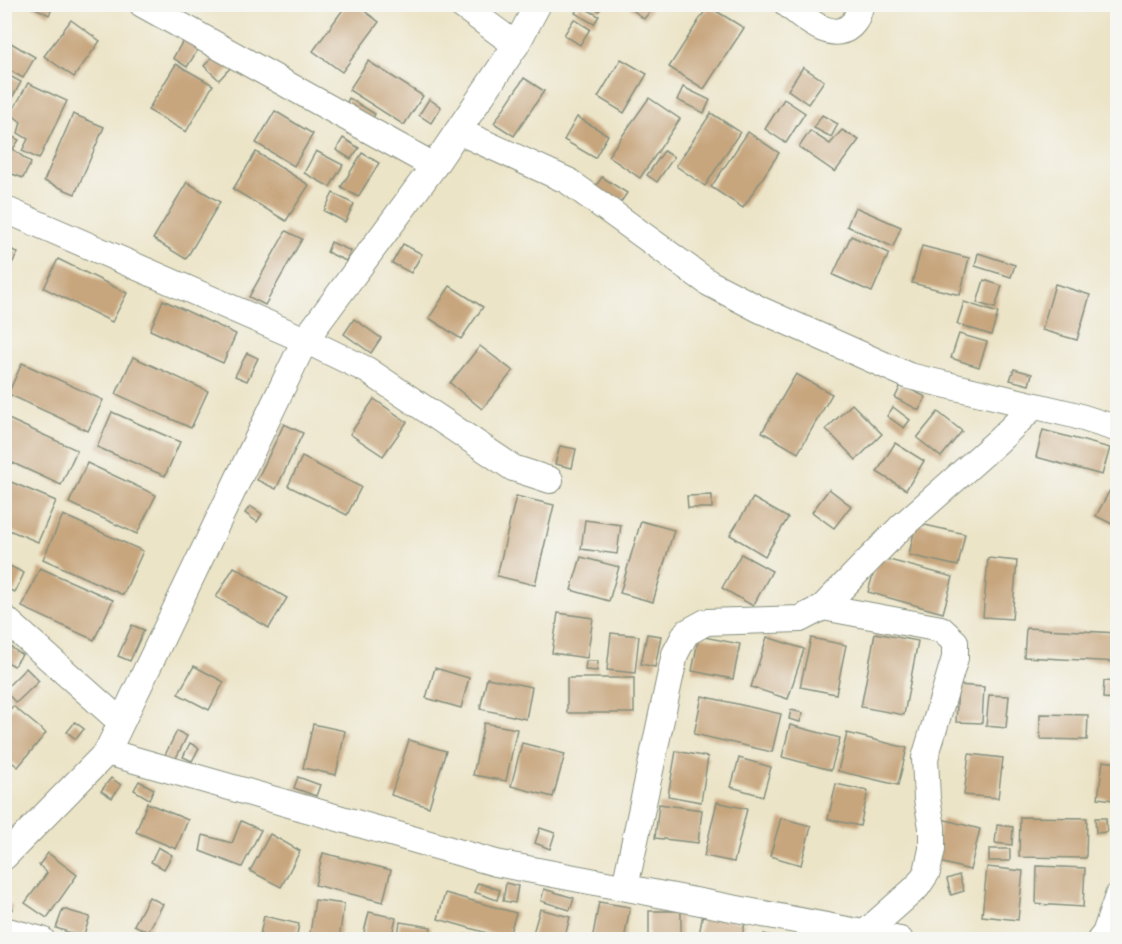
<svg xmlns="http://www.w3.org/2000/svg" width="1122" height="944" viewBox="0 0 1122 944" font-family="'Balsamiq Sans',sans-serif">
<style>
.building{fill:#c7a67e}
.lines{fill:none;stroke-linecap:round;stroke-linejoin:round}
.minor-casing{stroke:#86907e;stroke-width:28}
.minor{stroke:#fff;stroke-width:26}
</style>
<rect width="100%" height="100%" fill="#f6f6f2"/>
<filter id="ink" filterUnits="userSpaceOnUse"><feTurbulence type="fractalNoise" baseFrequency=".0167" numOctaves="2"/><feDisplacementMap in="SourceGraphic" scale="12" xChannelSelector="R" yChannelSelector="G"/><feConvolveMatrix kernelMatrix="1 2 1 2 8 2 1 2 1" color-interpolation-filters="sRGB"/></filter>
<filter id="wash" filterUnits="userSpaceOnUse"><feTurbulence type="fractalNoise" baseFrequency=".008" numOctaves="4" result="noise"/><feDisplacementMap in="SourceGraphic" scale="24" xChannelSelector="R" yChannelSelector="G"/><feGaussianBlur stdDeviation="1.35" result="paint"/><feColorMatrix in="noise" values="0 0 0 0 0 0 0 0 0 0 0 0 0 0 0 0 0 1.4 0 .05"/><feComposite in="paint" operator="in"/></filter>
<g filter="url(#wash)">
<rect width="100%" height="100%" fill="#ece4c7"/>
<g id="blocks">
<g class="building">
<polygon points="28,4 54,4 49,15"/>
<polygon points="347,4 355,4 379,22 342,72 313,51"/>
<polygon points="591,4 605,4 599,11"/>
<polygon points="630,4 643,4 651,10 644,19 629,7"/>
<polygon points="579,5 599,16 594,24 575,13"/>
<polygon points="708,6 744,28 704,89 669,67"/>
<polygon points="574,19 590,29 580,45 564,35"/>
<polygon points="71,20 100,41 74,77 44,56"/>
<polygon points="184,39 199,48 187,67 173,58"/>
<polygon points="11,43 35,57 23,78 4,67 4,54"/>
<polygon points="216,53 231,67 219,80 204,66"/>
<polygon points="621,59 647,74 624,113 598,97"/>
<polygon points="368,61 423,96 404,125 349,90"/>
<polygon points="176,64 213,85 186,132 148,110"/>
<polygon points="803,67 824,81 808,104 788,90"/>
<polygon points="4,73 21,82 4,112"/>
<polygon points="524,78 544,91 514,136 494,123"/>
<polygon points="28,83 67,101 39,159 22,151 28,139 18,133 21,122 11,114"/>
<polygon points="683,87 710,100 704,113 677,100"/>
<polygon points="349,98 375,114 371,121 345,106"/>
<polygon points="649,98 680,119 640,178 608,156"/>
<polygon points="429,99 441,107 431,123 419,115"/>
<polygon points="784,99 805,113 786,143 765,129"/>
<polygon points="275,111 313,134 294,166 256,143"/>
<polygon points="711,113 740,132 705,186 676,166"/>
<polygon points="73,114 104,127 75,194 44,181"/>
<polygon points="822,115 838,124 831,137 814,128"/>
<polygon points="577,117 608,135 595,158 564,140"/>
<polygon points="842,130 859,140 835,172 799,147 810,131 830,144"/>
<polygon points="748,132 779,153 743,208 711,187"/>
<polygon points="4,133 19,140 13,149 31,163 23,178 4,171"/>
<polygon points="343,138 359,148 351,159 336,150"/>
<polygon points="316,151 343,165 330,187 304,173"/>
<polygon points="664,151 674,157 657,182 647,175"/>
<polygon points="256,152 309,185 286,221 233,189"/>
<polygon points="362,153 379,163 358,197 341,187"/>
<polygon points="602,177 627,193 619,205 594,189"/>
<polygon points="187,182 220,202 186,259 153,239"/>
<polygon points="333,193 354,204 345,222 324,211"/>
<polygon points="855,207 901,227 893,247 847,226"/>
<polygon points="286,231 302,239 265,305 249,297"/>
<polygon points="851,236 889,253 872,292 833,275"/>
<polygon points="331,242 351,251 346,261 327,252"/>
<polygon points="403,244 422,254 411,273 392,263"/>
<polygon points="4,245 18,253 4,277"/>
<polygon points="922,246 969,258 960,295 912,283"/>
<polygon points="978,253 1015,265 1011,277 975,266"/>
<polygon points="58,259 127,293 112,322 44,288"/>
<polygon points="984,280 1002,286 995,308 977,303"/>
<polygon points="1055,284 1090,295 1077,340 1042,330"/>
<polygon points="450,286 483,307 461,339 429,318"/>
<polygon points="163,300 236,334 223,363 150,330"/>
<polygon points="964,302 998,313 991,335 957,324"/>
<polygon points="354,319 381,338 371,353 344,334"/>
<polygon points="959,334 987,342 979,367 951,358"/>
<polygon points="480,346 513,371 482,409 450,383"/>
<polygon points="247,353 258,358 247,381 235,376"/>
<polygon points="133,357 208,391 191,428 116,394"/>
<polygon points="22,363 103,400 88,431 8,394"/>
<polygon points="1014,369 1032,374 1029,385 1010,380"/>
<polygon points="796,374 832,394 798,453 762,432"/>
<polygon points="901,385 926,397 919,410 895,398"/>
<polygon points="374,399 407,422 383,456 350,434"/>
<polygon points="852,404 882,434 856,460 826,429"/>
<polygon points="893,407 910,420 904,428 887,416"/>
<polygon points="112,412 180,442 165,476 97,447"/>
<polygon points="938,412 962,431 941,457 917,438"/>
<polygon points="4,417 77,450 61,485 4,459"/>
<polygon points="284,424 303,433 276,489 257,480"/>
<polygon points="1043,430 1110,448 1102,475 1036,457"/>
<polygon points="895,443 924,461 906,490 877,472"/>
<polygon points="560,446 576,449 572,468 555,464"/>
<polygon points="302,457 361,487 347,515 288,486"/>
<polygon points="87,463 156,495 137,534 69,503"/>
<polygon points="4,479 56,501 38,542 4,528"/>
<polygon points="829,489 851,506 834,528 812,512"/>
<polygon points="1110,490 1118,493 1118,527 1096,516"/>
<polygon points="712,495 712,508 688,508 687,496"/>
<polygon points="516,496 554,505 535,585 497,576"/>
<polygon points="753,498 788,518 765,556 730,535"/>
<polygon points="250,506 262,514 257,522 245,513"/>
<polygon points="63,515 143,551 123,595 43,559"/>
<polygon points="585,520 621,525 617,554 581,549"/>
<polygon points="641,521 674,530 653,602 620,593"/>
<polygon points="916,523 965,534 958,566 909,555"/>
<polygon points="741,554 772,571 753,606 722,588"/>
<polygon points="581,557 619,567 609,601 571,590"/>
<polygon points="878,557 953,577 943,613 868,592"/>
<polygon points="988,558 1017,561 1012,619 983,617"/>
<polygon points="4,563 24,573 15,592 4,588"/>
<polygon points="234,567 287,598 269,628 216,597"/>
<polygon points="40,568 113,600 94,640 22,607"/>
<polygon points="558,613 593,618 587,658 552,653"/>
<polygon points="132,625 144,630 130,661 118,656"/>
<polygon points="1026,628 1118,633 1118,662 1024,657"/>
<polygon points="611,633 639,636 635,673 607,670"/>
<polygon points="875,633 918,641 904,715 861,707"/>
<polygon points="647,634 661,636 655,667 641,664"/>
<polygon points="699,636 740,644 733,679 692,671"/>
<polygon points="767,637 804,649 788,699 751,687"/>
<polygon points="811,638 846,645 836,694 800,687"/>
<polygon points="9,646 22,655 14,666 4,660 4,653"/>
<polygon points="586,661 598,661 597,671 585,670"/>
<polygon points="194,666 224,682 209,710 178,694"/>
<polygon points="26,668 39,681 16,703 4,690"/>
<polygon points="435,668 469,678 461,708 426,698"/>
<polygon points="487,678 532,687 526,719 480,709"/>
<rect x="567" y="678" width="67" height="35"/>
<polygon points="1104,681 1118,682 1118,699 1103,698"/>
<polygon points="958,685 984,687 982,723 956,722"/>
<polygon points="989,695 1009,696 1006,728 986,726"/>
<polygon points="702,696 781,714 772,752 694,734"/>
<polygon points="13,706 46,733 18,767 4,756 4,716"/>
<polygon points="791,710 803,713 800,722 789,719"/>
<polygon points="1040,714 1088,715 1087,740 1040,739"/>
<polygon points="75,722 84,729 76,739 67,732"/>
<polygon points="484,723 517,729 506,781 473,775"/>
<polygon points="313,724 345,731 336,775 303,768"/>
<polygon points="790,725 840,738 831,770 782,757"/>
<polygon points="177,731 187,736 173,764 163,759"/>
<polygon points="847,733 907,748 898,785 838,771"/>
<polygon points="409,740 446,751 429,807 391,795"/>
<polygon points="190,743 199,748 192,761 183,757"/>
<polygon points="522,743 565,754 553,797 511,786"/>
<polygon points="676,751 708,757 701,802 668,796"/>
<polygon points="969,754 1003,758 998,798 964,795"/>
<polygon points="739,758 771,767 763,796 731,787"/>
<polygon points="1103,761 1118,763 1113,800 1098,798"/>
<polygon points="298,777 320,785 316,796 294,788"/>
<polygon points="111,778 121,785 112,798 101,791"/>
<polygon points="139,781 154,789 149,799 134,790"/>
<polygon points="836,784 868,791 860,826 828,819"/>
<polygon points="717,802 747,809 734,862 704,856"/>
<polygon points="147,803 188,820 176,849 136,832"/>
<polygon points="659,804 702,810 698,843 655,838"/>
<polygon points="1020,817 1087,818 1086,858 1019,857"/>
<polygon points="781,818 811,826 801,865 770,856"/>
<polygon points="1095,818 1106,818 1107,832 1096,833"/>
<polygon points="942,819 980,829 970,870 932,860"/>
<polygon points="241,821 261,830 242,867 200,851 203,835 232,843"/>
<polygon points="997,825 1013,827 1012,845 995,843"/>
<polygon points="540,828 555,833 550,849 535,843"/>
<polygon points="270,834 300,851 281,887 250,871"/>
<polygon points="158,847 172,855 164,869 151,862"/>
<rect x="989" y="849" width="21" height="12"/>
<polygon points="48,853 77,875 47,918 25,903 47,873 39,865"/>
<polygon points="323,853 391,870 383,902 315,885"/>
<polygon points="1037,866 1085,868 1083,907 1036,904"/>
<polygon points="987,867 1023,871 1018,920 982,916"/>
<polygon points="959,875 964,891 951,895 947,879"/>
<polygon points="478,883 500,890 497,900 474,892"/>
<polygon points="506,883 518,886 515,903 503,901"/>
<polygon points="544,889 574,898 570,910 541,901"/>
<polygon points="445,893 516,913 508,939 438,919"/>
<polygon points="149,897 163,904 148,932 134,925"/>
<polygon points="4,900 13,908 7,915 4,913"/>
<polygon points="315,900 344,904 339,940 309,940"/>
<polygon points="599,902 630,907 624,940 592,940"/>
<polygon points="63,909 90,917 83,937 56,928"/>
<polygon points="540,909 570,917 564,940 531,940"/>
<rect x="649" y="911" width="32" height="29"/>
<polygon points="369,912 396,918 391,940 362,940"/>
<polygon points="703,914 745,923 741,940 698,940"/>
<polygon points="264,916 299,924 296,940 259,940"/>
<polygon points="400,922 431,927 429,940 397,940"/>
<polygon points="465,934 482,939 481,940 464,940"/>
<polygon points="764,934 785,939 784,940 763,940"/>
</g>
</g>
</g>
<g filter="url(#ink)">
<use href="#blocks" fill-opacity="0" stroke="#86907e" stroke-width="1.5"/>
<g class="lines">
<g class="minor-casing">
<g id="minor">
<polyline points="142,4 434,166"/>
<polyline points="460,4 516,45"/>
<path d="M787 4C803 17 835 47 854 22 857 18 859 10 861 4"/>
<polyline points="458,131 568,181 709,283 761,310 909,376 1074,415 1118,429"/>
<polyline points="4,209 305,340 367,370 513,468 550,480"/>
<polyline points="823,607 941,629 955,642 955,658 925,758 927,799 932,827 932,849 927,872 917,887 865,933"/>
<polyline points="4,618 121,722"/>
<polyline points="107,752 496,863 900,940"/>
<polyline points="4,857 107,752 305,340 434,166 516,45 538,4"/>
<polyline points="625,887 675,654 686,633 706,622 800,619 823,607 901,527 998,441 1034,406"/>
<polyline points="4,930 42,940"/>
<polyline points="1100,940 1105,934 1118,896"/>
</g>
</g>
<use href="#minor" class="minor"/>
</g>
</g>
<rect width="1122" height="944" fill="none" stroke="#f6f6f2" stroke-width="24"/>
</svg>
